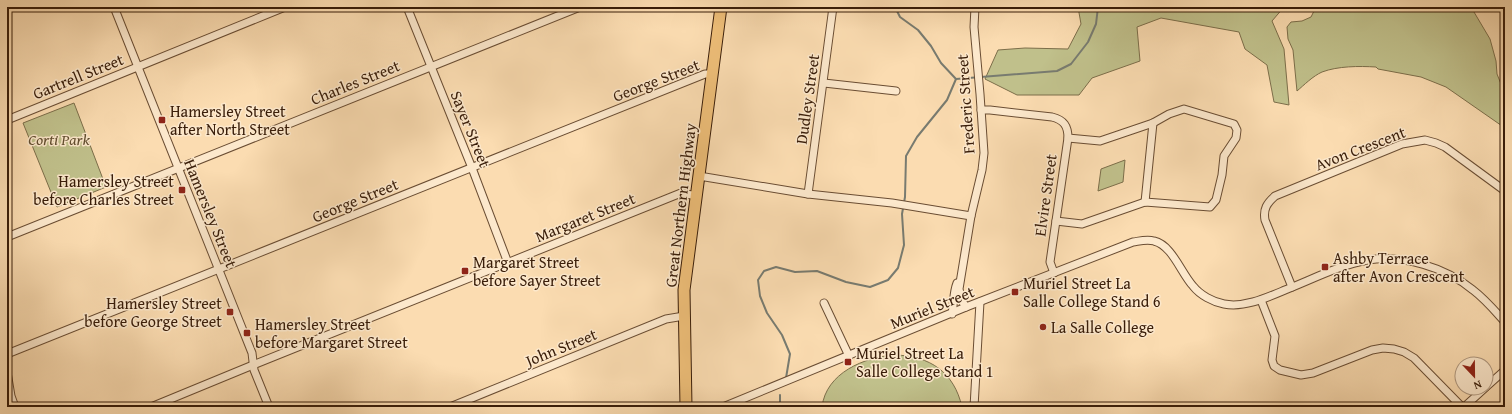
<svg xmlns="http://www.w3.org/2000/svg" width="1512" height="414" viewBox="0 0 1512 414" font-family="'Gentium Book Plus',serif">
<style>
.green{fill:#c0c08b;stroke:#7c6e4a}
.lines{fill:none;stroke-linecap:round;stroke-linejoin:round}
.stream{stroke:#787b70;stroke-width:2}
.minor-casing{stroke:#6a4d33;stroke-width:9}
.primary-casing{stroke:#391d09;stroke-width:13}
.minor{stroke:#fce8cc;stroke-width:7}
.primary{stroke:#eebe78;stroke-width:11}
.poi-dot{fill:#8f2418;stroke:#fce8cc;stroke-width:1.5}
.labels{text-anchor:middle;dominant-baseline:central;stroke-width:3;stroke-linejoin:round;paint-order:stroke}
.street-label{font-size:16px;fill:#391d09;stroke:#fce8cc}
.poi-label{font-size:16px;fill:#391d09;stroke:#fce8cc;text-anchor:start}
.park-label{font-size:16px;font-style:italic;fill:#624e30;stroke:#fce8cc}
</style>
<rect width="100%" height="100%" fill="#fbdcb1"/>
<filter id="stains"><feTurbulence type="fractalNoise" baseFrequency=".005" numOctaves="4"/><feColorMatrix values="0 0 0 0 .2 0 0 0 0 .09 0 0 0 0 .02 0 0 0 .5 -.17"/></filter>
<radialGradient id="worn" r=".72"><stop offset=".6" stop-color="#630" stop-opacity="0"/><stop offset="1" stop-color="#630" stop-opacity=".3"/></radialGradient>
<g class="green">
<polygon points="1078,7 1284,7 1272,21 1284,49 1289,105 1274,102 1267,65 1245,49 1239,32 1161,18 1137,27 1140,61 1092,78 1079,95 1017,95 985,79 998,50 1025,48 1068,49 1081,24"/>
<path d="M1316 7H1471L1490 39 1496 61 1497 74 1505 94V128L1446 87 1421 77 1378 69 1376 67C1359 66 1338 66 1322 72 1313 76 1304 85 1297 91L1293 50 1288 39 1287 27 1291 22 1302 21 1311 17Z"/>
<polygon points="74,103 106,187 57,207 23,123"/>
<polygon points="1125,160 1123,182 1098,191 1101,169"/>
<path d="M895 355C930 356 954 372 962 407H822C826 373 864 357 895 355Z"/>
</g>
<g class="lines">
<g class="stream">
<polyline points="895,7 900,17 918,30 931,46 941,63 956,79"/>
<polyline points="1236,7 1246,8 1248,7"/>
<polyline points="956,79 1057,71 1071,64 1088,42 1096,24 1098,7"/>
<polyline points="786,378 790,354 782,335 767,313 760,296 758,280 764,271 776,267 795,272 817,271 846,282 870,287 888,280 898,268 904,245 902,214 905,197 906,156 917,137 947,100 956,79"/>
<polyline points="780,395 780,407"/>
</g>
<g class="minor-casing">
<g id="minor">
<polyline points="114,7 252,353 254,370 269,407"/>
<polyline points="407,7 472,168 508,263"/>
<polyline points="824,83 896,91"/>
<path d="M981 110H990L1052 117C1064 120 1068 126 1068 138L1050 262 1054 273"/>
<polyline points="7,120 285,7"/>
<polyline points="699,176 808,194 892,203 971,216"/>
<polyline points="808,194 833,7"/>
<polyline points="1145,202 1153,123"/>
<polyline points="1056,221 1082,224 1145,202 1210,207 1216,200 1222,175 1224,156 1236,138 1237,130 1234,124 1184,109 1169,114 1153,123 1100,141 1068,138"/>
<polyline points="7,237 580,7"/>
<path d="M1292 287 1265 220C1263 209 1267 203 1275 196L1402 144 1425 140 1436 143 1445 147 1505 191"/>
<polyline points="1261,300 1275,336 1272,360 1274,366 1280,370 1301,375 1313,373 1372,350 1383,348 1394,349 1404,352 1414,358 1462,407"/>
<polyline points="824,303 849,356"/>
<polyline points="966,307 962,301 959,289 971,216 982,170 984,153 980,94 974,27 975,7"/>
<path d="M952 314C954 303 953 293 957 283"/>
<polyline points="7,354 705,74 713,74"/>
<polyline points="7,372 11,396 15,407"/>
<polyline points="1486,387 1505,370"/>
<polyline points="151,407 253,365 681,193 697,196"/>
<polyline points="450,407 666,319 684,316"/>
<path d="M723 407 966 307 1133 242C1140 241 1147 239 1154 241 1172 245 1181 273 1193 286 1200 295 1213 302 1224 304 1244 308 1266 298 1285 290 1311 280 1339 265 1368 260 1404 255 1445 267 1473 290 1485 299 1495 311 1505 322"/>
<polyline points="974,407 980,302"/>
<polyline points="1464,407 1485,388"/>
</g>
</g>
<g class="primary-casing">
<polyline id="primary" points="686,407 684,290 721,7"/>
</g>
<use href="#minor" class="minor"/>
<use href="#primary" class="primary"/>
</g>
<g class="poi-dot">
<rect x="158" y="116" width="8" height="8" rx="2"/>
<rect x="178" y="186" width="8" height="8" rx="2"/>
<rect x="1321" y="263" width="8" height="8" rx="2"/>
<rect x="461" y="267" width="8" height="8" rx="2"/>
<rect x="1011" y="288" width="8" height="8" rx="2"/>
<rect x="226" y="308" width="8" height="8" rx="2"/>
<circle cx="1043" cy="327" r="4"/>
<rect x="243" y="329" width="8" height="8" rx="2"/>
<rect x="844" y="358" width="8" height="8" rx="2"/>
</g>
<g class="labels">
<g class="street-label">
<text transform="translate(78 76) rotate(-22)">Gartrell Street</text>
<text transform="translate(656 80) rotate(-21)">George Street</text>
<text transform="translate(355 82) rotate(-22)">Charles Street</text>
<text transform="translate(807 99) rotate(-82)">Dudley Street</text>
<text transform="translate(965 104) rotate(-94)">Frederic Street</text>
<text transform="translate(471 129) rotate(68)">Sayer Street</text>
<text transform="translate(1360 148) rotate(-21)">Avon Crescent</text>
<text transform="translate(1045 195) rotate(-82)">Elvire Street</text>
<text transform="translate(355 200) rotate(-22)">George Street</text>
<text transform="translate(680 205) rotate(-83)">Great Northern Highway</text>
<text transform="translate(211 213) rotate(68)">Hamersley Street</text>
<text transform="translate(585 217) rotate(-22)">Margaret Street</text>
<text transform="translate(932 307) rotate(-22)">Muriel Street</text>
<text transform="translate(561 347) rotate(-22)">John Street</text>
</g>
<g class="poi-label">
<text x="170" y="111">Hamersley Street<tspan x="170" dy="18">after North Street</tspan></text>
<text x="174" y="181" text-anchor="end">Hamersley Street<tspan x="174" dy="18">before Charles Street</tspan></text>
<text x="1333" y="258">Ashby Terrace<tspan x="1333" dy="18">after Avon Crescent</tspan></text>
<text x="473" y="262">Margaret Street<tspan x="473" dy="18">before Sayer Street</tspan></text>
<text x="1023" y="283">Muriel Street La<tspan x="1023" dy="18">Salle College Stand 6</tspan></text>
<text x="222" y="303" text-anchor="end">Hamersley Street<tspan x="222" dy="18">before George Street</tspan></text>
<text x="255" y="324">Hamersley Street<tspan x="255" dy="18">before Margaret Street</tspan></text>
<text x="1051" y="327">La Salle College</text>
<text x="856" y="353">Muriel Street La<tspan x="856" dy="18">Salle College Stand 1</tspan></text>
</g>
<g class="park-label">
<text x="59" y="139">Corti Park</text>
</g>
</g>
<rect width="1512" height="414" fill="none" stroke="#fbdcb1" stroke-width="24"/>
<rect x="8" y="8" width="1496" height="398" fill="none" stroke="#391d09" stroke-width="2"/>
<rect x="12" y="12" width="1488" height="390" fill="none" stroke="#391d09"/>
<g transform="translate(1474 376) rotate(158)"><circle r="19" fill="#fce8cc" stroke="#ae977e"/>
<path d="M0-3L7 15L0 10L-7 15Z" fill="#8f2418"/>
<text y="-6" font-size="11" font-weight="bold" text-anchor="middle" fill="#391d09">N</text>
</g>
<rect width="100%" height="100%" filter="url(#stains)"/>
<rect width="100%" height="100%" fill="url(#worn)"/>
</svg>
